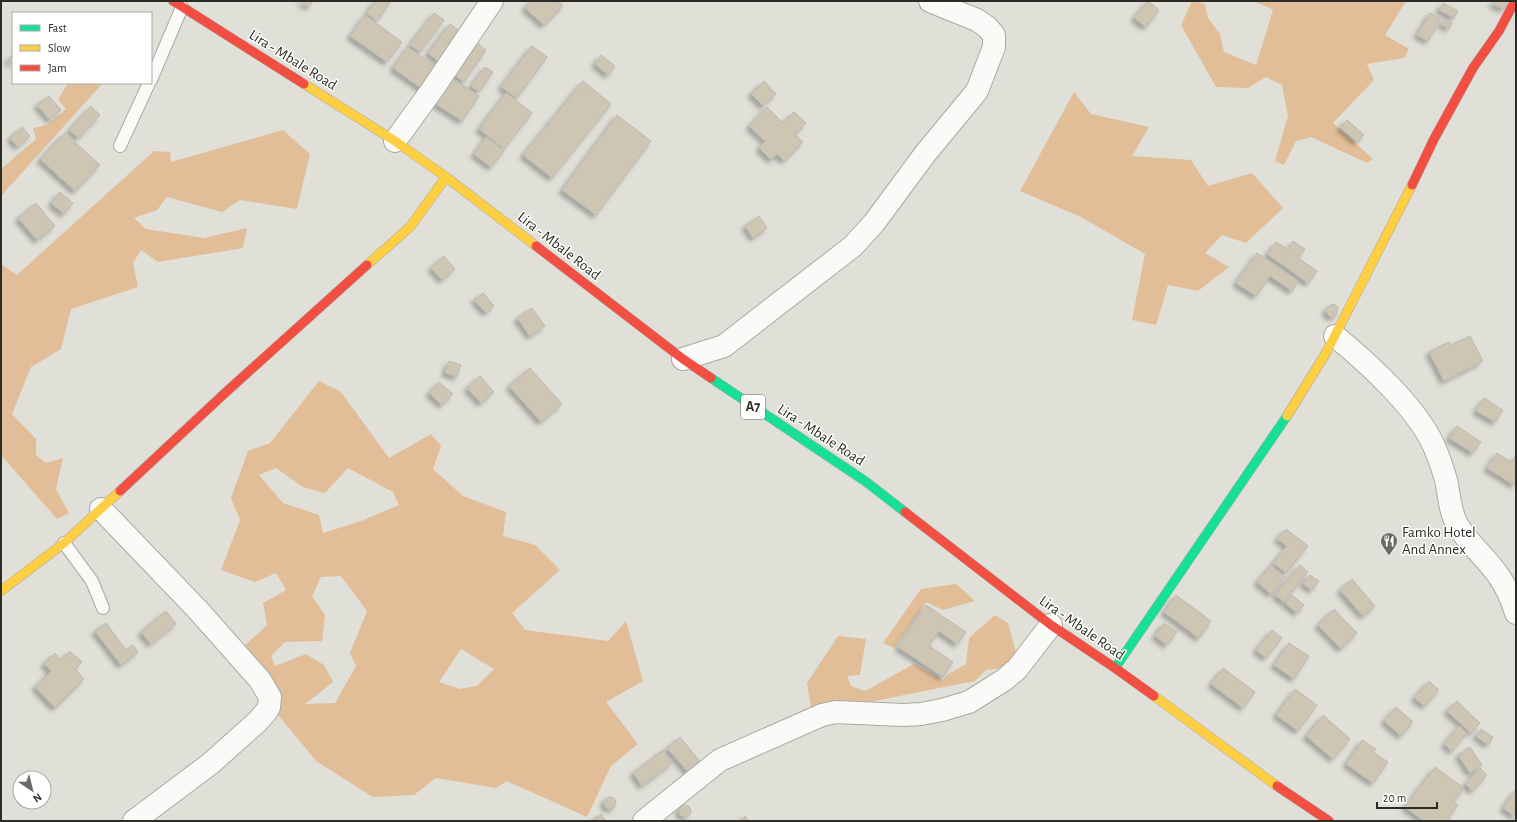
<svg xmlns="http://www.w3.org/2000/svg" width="1517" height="822" viewBox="0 0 1517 822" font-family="'Alegreya Sans',sans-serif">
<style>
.forest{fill:#e1be97;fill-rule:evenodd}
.building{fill:#cec6b3;stroke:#bab9b3;filter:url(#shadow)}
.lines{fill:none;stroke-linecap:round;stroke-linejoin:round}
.lane-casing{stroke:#aaaaa4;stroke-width:14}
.street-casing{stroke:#aaaaa4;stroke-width:24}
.fast-casing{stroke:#aaaaa4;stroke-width:10}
.slow-casing{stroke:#aaaaa4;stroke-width:10}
.jam-casing{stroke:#aaaaa4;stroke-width:10}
.lane{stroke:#fafaf9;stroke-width:12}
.street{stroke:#fafaf9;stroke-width:22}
.fast{stroke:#16e098;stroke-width:9}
.slow{stroke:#ffcf43;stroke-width:9}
.jam{stroke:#f24e42;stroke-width:9}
.labels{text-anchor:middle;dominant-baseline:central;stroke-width:3;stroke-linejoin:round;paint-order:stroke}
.shield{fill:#fff;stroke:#6b6b67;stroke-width:1}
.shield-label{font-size:14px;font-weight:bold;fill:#2c2b26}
.street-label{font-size:15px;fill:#2c2b26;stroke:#fff}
.poi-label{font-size:15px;fill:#2c2b26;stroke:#fff;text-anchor:start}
</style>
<defs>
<filter id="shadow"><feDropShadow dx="-3.5" dy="3.5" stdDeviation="2" flood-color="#0004"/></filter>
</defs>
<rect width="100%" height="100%" fill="#e0e0d8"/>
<g class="forest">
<polygon points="1192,1 1205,4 1208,18 1220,34 1224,52 1256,65 1273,10 1254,1 1406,1 1385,35 1409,49 1404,58 1367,64 1374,80 1333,123 1373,159 1367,163 1311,137 1296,141 1284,165 1275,161 1288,116 1282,85 1266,77 1248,88 1216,87 1181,25"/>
<polygon points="68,83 103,83 1,196 1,169 36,139 33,128 47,125 66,109 58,100"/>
<polygon points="1074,92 1091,114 1149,127 1132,156 1191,160 1208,186 1252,173 1283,208 1246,243 1222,235 1205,253 1229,267 1198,291 1168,285 1156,325 1132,320 1145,254 1081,217 1020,191"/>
<polygon points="283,130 310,154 297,209 240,200 222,212 167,197 157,210 134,218 146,229 204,238 247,228 243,248 158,262 141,250 133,263 138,287 71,309 61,349 31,367 12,414 36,439 36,455 46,463 63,458 56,489 69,513 57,519 1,455 1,264 17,275 154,151 170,152 171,162"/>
<path d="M319 381 341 392 389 458 431 434 441 446 433 469 463 496 506 512 503 536 535 545 560 570 512 613 525 630 608 641 626 621 643 681 606 702 638 744 611 766 587 817 507 781 496 788 436 778 414 795 373 797 316 761 231 658 267 625 263 603 286 590 276 573 255 582 221 570 240 520 231 498 248 451 270 443ZM276 468 303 487 325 493 348 468 393 492 399 505 361 521 323 533 319 515 283 503 259 475ZM341 576 367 611 350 653 356 666 335 703 305 704 333 682 324 665 306 654 275 666 271 656 285 642 322 641 325 615 312 596 321 577ZM461 649 494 669 477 686 460 689 439 682Z"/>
<polygon points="956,584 975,601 943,610 926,602 894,648 883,643 921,589"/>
<polygon points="995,615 1008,623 1017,656 1009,667 986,670 975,681 854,705 811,708 807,683 838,636 866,639 860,675 847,676 851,686 865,691 914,664 943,680 947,675 966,664 969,638"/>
</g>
<g class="building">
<polygon points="300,1 313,1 309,7"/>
<polygon points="375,1 391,1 377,21 367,13"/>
<polygon points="531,1 559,1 563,6 544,25 525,8"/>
<polygon points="1148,1 1159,10 1146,27 1134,18"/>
<polygon points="1494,1 1508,1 1504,9 1492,4"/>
<polygon points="1443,3 1458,11 1454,18 1439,10"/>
<polygon points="434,13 444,20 420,52 410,45"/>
<polygon points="1430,13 1441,19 1428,41 1417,35"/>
<polygon points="365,15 402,42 387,62 350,36"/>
<polygon points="1445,19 1452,23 1449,29 1441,24"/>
<polygon points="450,24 465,35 443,65 428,53"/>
<polygon points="476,42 486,50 464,82 453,74"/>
<polygon points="532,46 547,57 517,98 501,87"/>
<polygon points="408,47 440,70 425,91 393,68"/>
<polygon points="13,54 13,65 8,60"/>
<polygon points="601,55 615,66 608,75 595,64"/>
<polygon points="485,67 493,72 479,92 471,86"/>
<polygon points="450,77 479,96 462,121 433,102"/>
<polygon points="583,81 611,104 552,178 523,155"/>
<polygon points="764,81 776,94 763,106 751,94"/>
<polygon points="506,93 532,113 504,149 479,129"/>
<polygon points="49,96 61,110 50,120 37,105"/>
<polygon points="91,106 100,115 79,138 69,130"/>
<polygon points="767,107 783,123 794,112 806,123 795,134 803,142 784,161 777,154 771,160 759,148 765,141 749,126"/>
<polygon points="617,115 651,141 596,215 562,190"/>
<polygon points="1347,120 1364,135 1357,142 1340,127"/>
<polygon points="22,127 30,136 18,147 10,138"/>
<polygon points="65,133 100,165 75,191 40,159"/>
<polygon points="486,137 504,151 491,167 474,154"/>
<polygon points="60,192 73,203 64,214 51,203"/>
<polygon points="36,203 55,226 37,240 18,218"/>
<polygon points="759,216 767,228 753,238 745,226"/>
<polygon points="1293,241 1305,249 1298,258 1317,271 1308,283 1267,254 1276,242 1288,249"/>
<polygon points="1257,253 1298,281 1292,291 1270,276 1256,296 1236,283"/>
<polygon points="444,256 455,269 442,280 431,268"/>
<polygon points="483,293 494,306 486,313 474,300"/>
<polygon points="1334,304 1338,307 1336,316 1331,317 1327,314 1326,310 1329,306"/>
<polygon points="532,308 545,326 530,336 517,318"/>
<polygon points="1470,336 1483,361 1444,381 1429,352 1449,342 1451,345"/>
<polygon points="449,361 461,365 457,377 445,373"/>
<polygon points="530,368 562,404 541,422 509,386"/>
<polygon points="480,376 494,392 481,403 467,388"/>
<polygon points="439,382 453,394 442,405 429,393"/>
<polygon points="1484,398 1503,410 1495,422 1476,411"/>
<polygon points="1457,426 1481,442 1473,453 1449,438"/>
<polygon points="1497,453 1511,462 1515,456 1516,457 1516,482 1514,485 1487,468"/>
<polygon points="1286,529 1308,546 1286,573 1273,563 1287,546 1277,539"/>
<polygon points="1271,565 1285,577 1271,594 1257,582"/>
<polygon points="1300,565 1308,572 1284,602 1275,595"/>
<polygon points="1310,575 1319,581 1312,590 1303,584"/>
<polygon points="1352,579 1375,606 1363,616 1340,590"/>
<polygon points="1176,595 1211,621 1199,638 1164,612"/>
<polygon points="1292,595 1304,605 1297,613 1285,603"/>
<polygon points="926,605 966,632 957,644 939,631 929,646 953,662 943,677 898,647"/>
<polygon points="1334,609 1357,633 1341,649 1318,625"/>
<polygon points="166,611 176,624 151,644 141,632"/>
<polygon points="106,623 126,650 133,645 138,652 121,665 95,631"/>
<polygon points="1164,623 1177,632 1167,645 1155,636"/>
<polygon points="1272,630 1282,638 1266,658 1256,650"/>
<polygon points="1289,643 1309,656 1294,679 1274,665"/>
<polygon points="70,651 82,662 75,669 84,679 55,708 35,687 51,671 44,664 55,653 61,660"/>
<polygon points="1223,668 1255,692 1243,708 1211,684"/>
<polygon points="1429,681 1439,690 1425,706 1414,698"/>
<polygon points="1295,689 1317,705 1298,731 1276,715"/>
<polygon points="1457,701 1480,723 1471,733 1447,711"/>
<polygon points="1396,707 1413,722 1401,736 1384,721"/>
<polygon points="1323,715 1350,739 1333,759 1306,736"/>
<polygon points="1459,726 1467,733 1452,751 1444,744"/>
<polygon points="1481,729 1493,737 1488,745 1476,736"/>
<polygon points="680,737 701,763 689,773 667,748"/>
<polygon points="1362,740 1376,749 1373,752 1388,762 1373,783 1346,764"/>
<polygon points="1470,747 1482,765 1470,773 1458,755"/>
<polygon points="663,750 672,763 642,786 633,773"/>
<polygon points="1435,767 1464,788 1453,802 1458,805 1448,818 1453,821 1424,821 1405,807"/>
<polygon points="1480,768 1487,775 1472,791 1465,784"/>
<polygon points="1516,789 1516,817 1503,808"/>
<circle cx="610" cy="803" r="6"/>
<circle cx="685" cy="811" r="6"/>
<polygon points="601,814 606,821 596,821 594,819"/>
<polygon points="745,816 749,821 739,821"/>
</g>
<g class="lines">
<g class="lane-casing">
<g id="lane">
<polyline points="151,80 182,7"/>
<polyline points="120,146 149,83"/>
<polyline points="64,543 92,581 103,608"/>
</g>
</g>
<g class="street-casing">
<g id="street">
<polyline points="395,141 432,90 492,1"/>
<path d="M1335 336C1368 363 1421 411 1436 451 1440 460 1443 470 1446 480 1449 494 1450 513 1458 526 1469 544 1486 558 1498 575 1506 586 1512 600 1516 613"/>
<polyline points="683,359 724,346 853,246 874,223 925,154 977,91 994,47 994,35 987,27 977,20 930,1"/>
<polyline points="101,509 197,609 260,680 270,697 269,707 266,712 256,723 210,764 134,821"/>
<polyline points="644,821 720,760 822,715 836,712 903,715 921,714 942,710 969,702 1004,680 1017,669 1051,625"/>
</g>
</g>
<g class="fast-casing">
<g id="fast">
<polyline points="711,378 865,481 905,512"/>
<polyline points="1115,668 1287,416"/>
</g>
</g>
<g class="slow-casing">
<g id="slow">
<polyline points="304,84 395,141 446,177 536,246"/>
<polyline points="367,265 410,227 446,177"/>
<polyline points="1287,416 1326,353 1412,185"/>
<polyline points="1,591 64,543 120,491"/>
<polyline points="1154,696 1277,786"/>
</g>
</g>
<g class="jam-casing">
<g id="jam">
<polyline points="173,1 304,84"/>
<polyline points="1412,185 1434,139 1473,68 1499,31 1515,1"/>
<polyline points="536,246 683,359 711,378"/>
<polyline points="120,491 225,393 367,265"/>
<polyline points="905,512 1051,625 1115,668 1154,696"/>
<polyline points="1277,786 1329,821"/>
</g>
</g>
<use href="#lane" class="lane"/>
<use href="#street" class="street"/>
<use href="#fast" class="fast"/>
<use href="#slow" class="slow"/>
<use href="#jam" class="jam"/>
</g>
<defs>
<g id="restaurant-pin" transform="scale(0.9)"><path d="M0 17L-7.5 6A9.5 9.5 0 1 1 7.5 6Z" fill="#6b6a64" stroke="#fff"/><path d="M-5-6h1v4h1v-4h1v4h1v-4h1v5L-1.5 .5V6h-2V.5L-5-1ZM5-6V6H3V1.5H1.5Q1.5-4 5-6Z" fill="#fff"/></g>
</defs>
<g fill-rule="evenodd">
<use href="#restaurant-pin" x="1389" y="541"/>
</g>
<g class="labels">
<rect class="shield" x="741" y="395" width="24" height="24" rx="3"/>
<g class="shield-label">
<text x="753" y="407">A7</text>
</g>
<g class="street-label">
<text transform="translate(293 60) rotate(32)">Lira - Mbale Road</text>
<text transform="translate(559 246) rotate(38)">Lira - Mbale Road</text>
<text transform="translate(821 435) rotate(33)">Lira - Mbale Road</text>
<text transform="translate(1082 628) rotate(35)">Lira - Mbale Road</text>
</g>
<g class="poi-label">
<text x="1402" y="532">Famko Hotel<tspan x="1402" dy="17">And Annex</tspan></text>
</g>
</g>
<rect width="1517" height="822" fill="none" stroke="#2c2b26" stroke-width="4"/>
<rect x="12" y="12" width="140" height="72" fill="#ffffff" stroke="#abaaa8"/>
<rect x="20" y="25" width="20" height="6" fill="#16e098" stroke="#abaaa8"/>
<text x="48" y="32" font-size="12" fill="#2c2b26">Fast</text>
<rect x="20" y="45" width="20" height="6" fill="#ffcf43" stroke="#abaaa8"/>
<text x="48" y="52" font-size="12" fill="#2c2b26">Slow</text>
<rect x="20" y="65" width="20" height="6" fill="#f24e42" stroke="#abaaa8"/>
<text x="48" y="72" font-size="12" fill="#2c2b26">Jam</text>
<g transform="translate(32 790) rotate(145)"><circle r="19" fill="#ffffff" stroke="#abaaa8"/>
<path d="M0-3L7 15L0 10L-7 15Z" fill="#6b6a64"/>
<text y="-6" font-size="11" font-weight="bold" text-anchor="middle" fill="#2c2b26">N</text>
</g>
<path d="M1377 802v6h60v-6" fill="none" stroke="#2c2b26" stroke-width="2"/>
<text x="1383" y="802" font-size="12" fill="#2c2b26" stroke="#ffffff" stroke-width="3" paint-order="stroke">20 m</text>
</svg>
